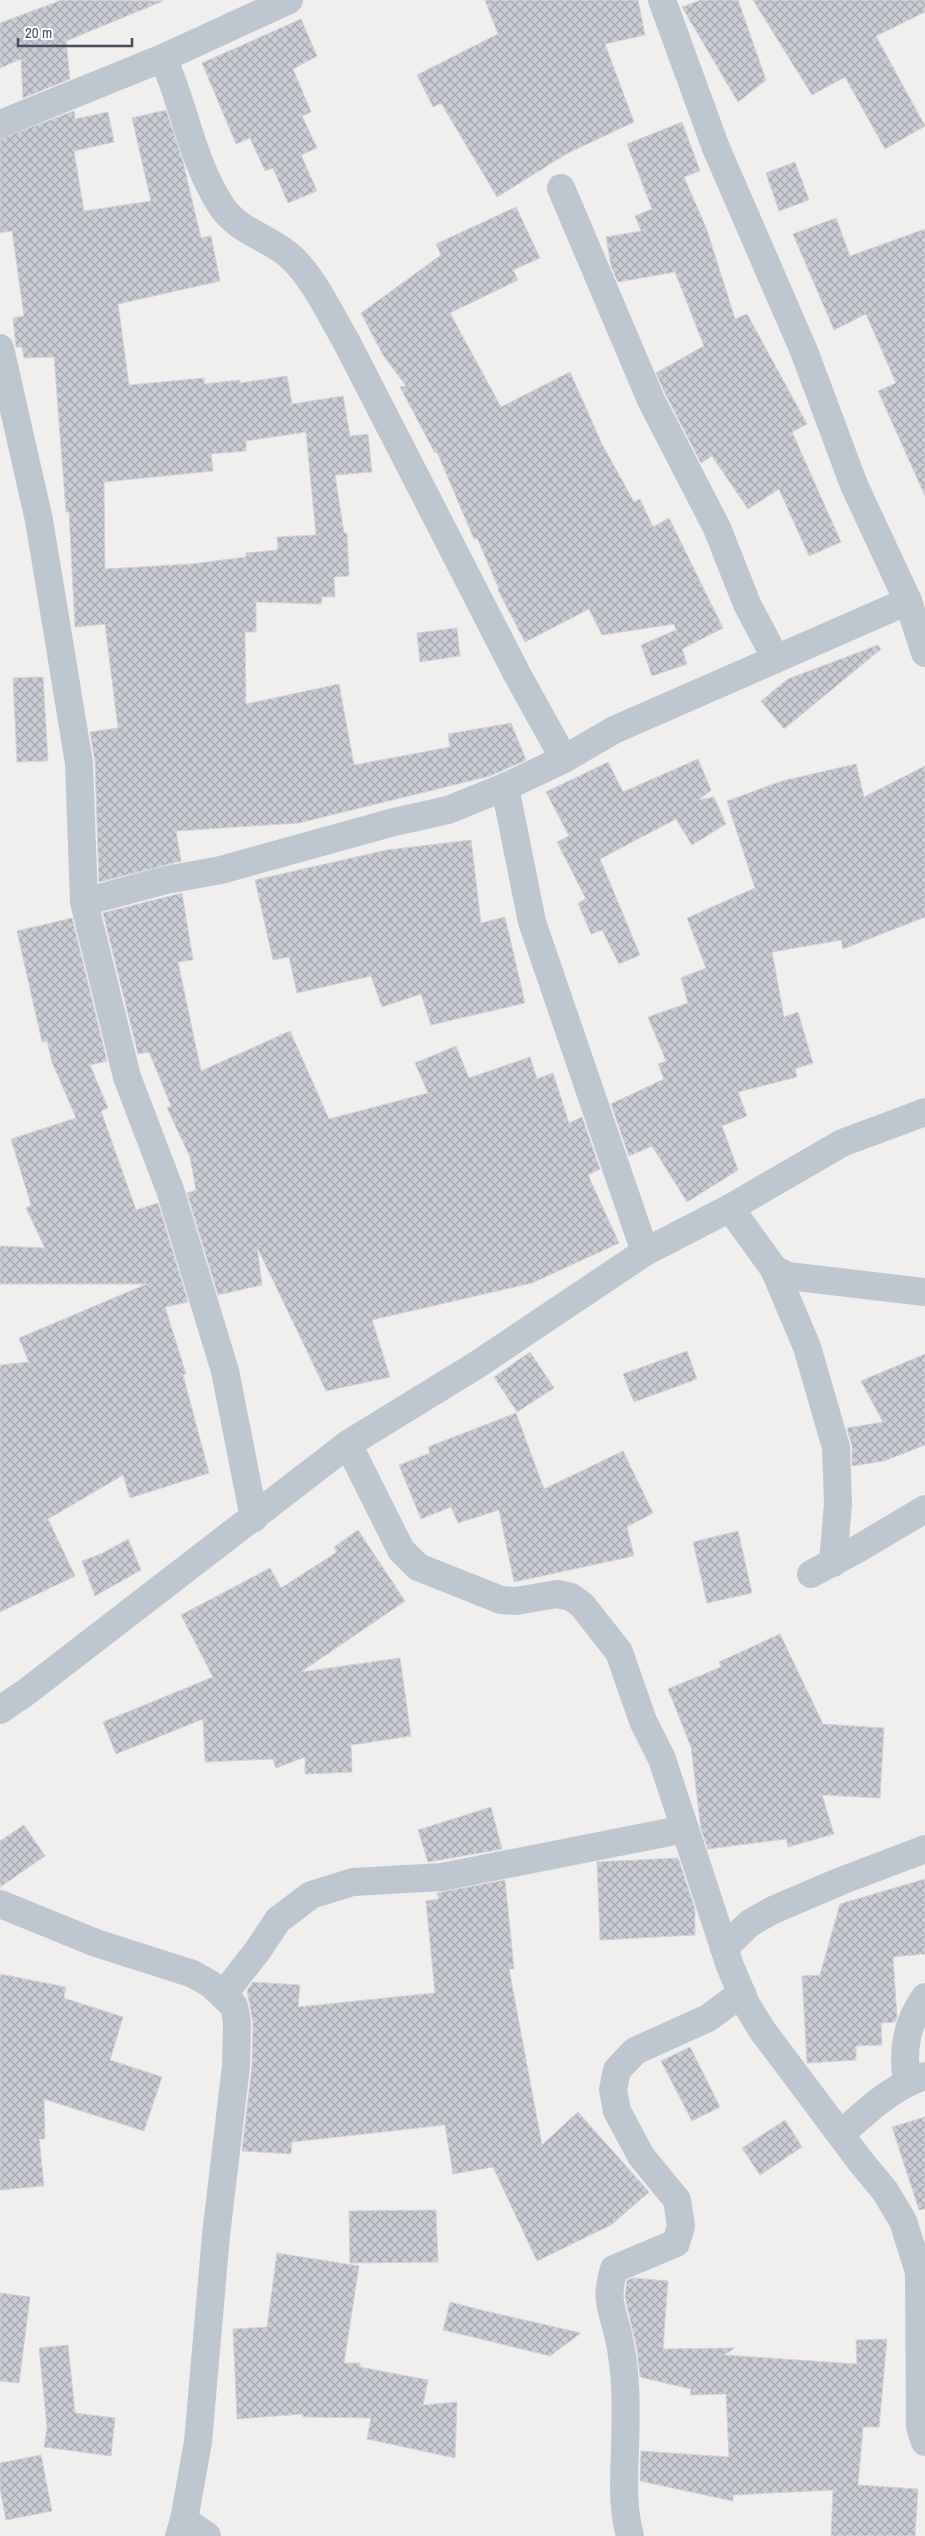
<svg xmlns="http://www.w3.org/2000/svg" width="925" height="2536" viewBox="0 0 925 2536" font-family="'Archivo Narrow',sans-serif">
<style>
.building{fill:url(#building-cross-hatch);stroke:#d2d3da;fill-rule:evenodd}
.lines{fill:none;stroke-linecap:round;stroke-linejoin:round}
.minor{stroke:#bec6d0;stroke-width:28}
</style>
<defs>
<pattern id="building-cross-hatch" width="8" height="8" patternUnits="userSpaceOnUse" patternTransform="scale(1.25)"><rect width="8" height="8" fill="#caccd4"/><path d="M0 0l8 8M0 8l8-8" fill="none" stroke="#a6a8af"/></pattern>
</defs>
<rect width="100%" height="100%" fill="#f1eeee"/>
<g class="building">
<polygon points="62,0 163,1 66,41 70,79 23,98 21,59 0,68 0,23"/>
<polygon points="485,0 638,0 645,35 605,44 634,122 568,153 497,197 441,103 433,107 417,75 498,34"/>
<polygon points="701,0 738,0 766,80 738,102 682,7"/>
<polygon points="753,0 925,0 925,12 876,36 925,126 885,149 845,77 812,95"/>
<polygon points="301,19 317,56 293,69 311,112 302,116 317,148 301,155 317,191 288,203 273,168 265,171 250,138 236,144 202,63"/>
<path d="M166 110 183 162 201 238 211 236 220 281 118 304 129 385 204 378V384L240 380V383L287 376 292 404 343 396 350 436 368 434 372 472 335 475 344 533H347L349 576 334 577 335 597H322L321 604 256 602V632H245L246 704 339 684 354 765 450 747 448 734 511 723 526 760 490 776 299 823 176 831 181 861 99 882 95 762 90 732 118 728 105 624 75 627 69 512H66L54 357 24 358 22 347H16L13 318 24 316 12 231 0 233V139L74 111 75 119 108 112 114 142 74 151 84 211 151 201 132 118ZM306 432 316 535 277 537 278 550 246 553V557L191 564 105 569 104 482 213 471 211 454 246 451V441Z"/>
<polygon points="682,122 700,171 684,177 707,230 735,319 747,314 807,424 792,432 841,542 809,556 779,489 748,509 712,456 701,463 665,393 656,373 704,346 675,272 618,282 611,266 606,237 641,231 635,216 652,209 627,144"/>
<polygon points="795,162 809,200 779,211 766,173"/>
<polygon points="516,207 540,258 513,270 518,280 450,313 501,407 570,372 602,444 634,502 640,499 653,527 669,518 723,628 682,649 687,664 652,676 641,645 676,630 678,635 674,624 602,635 589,609 525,642 498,590 499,589 477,538 474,539 437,452 435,453 400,387 406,386 383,355 361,313 441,255 436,244"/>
<polygon points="836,218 850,256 925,229 925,496 878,391 896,383 866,314 834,330 793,234"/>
<polygon points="457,628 460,656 420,662 417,633"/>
<polygon points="878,645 881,649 784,729 761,701 788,679"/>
<polygon points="43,677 48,761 17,762 13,678"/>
<polygon points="698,759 711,790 699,800 714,797 726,824 692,845 676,819 600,859 640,955 619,964 602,930 591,934 578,903 586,899 557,842 569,836 546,792 608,762 623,792"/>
<polygon points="856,764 864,797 925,766 925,917 843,949 841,940 772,952 784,1017 798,1012 813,1063 795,1069 797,1077 738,1092 747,1116 722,1126 738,1170 687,1202 652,1146 629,1156 611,1104 664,1079 658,1064 666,1061 648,1017 688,1003 681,978 706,968 687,918 755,888 727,801 782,781"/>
<polygon points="471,840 481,923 505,917 525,1003 431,1025 421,994 382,1007 371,976 297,993 289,957 273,960 255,880 387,850"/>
<polygon points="182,893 193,960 178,962 201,1071 290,1031 329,1119 428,1093 415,1063 456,1046 469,1078 530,1057 537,1079 553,1073 569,1123 582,1117 600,1169 588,1175 619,1243 532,1283 372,1320 390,1377 326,1391 257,1247 262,1285 218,1295 187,1193 196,1190 190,1157 167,1108 171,1106 149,1052 138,1054 103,913"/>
<polygon points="72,918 107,1061 90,1065 108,1108 101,1111 136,1210 158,1203 188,1302 165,1307 186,1374 183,1375 209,1473 130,1498 123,1475 48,1519 75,1576 0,1612 0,1365 29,1362 19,1338 147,1284 0,1284 0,1246 45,1248 26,1208 31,1205 11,1139 76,1118 52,1062 47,1041 42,1042 17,931"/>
<polygon points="687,1351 697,1379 634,1402 623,1374"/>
<polygon points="530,1352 554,1388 517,1412 494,1377"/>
<polygon points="925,1354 925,1445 884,1461 852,1466 852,1446 847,1428 883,1422 861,1381"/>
<polygon points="516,1413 544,1489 623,1451 653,1513 627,1527 634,1556 514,1582 499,1510 458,1523 451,1507 421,1519 399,1465 430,1453 428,1447"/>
<polygon points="358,1530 405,1601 301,1672 400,1658 411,1736 351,1745 352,1772 305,1774 305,1757 276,1768 273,1759 205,1762 203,1719 116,1754 103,1722 213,1677 181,1615 270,1568 281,1588 337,1552 334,1547"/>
<polygon points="738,1531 752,1593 707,1603 693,1542"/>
<polygon points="128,1539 141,1570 95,1596 82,1561 101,1554"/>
<polygon points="780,1634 823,1724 884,1728 880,1798 822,1795 834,1834 788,1847 786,1839 708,1849 701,1829 691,1747 668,1689 721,1667 719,1662"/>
<polygon points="491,1807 502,1849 428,1862 418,1830"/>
<polygon points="24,1825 45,1856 0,1887 0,1841"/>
<polygon points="678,1858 695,1909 695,1935 600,1940 597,1862"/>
<polygon points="925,1879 925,1954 893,1957 897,2017 895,2022 881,2023 882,2045 856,2046 856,2060 807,2063 802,1976 820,1975 840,1904"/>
<polygon points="505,1880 514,1969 509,1969 542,2145 578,2112 649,2192 611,2225 537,2261 493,2167 453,2174 445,2125 292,2142 291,2154 242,2151 252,2066 253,2022 247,1990 253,1982 300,1985 298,2007 435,1993 426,1901 439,1899 437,1893"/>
<polygon points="0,1974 66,1987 64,1998 123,2017 110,2060 162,2077 144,2131 44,2099 45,2139 39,2139 44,2186 0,2190"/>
<polygon points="690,2047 720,2107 692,2121 661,2061"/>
<polygon points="925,2117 925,2209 919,2210 892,2127"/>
<polygon points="785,2120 802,2147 760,2175 742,2148"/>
<polygon points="436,2210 438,2262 350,2263 349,2211"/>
<polygon points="277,2253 359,2266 344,2363 360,2363 360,2367 428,2380 423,2405 457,2402 455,2458 367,2439 371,2418 303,2417 303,2414 237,2419 233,2329 267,2327"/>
<polygon points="633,2278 668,2281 663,2349 735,2348 724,2355 857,2364 856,2340 887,2339 879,2427 863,2427 858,2485 918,2489 915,2536 831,2536 833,2490 733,2495 733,2501 640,2481 641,2451 729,2457 726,2394 690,2395 691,2389 640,2377 637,2349 625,2297 627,2280"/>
<polygon points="0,2293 30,2297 19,2383 0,2381"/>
<polygon points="450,2302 481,2310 581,2333 550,2356 473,2337 443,2330"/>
<polygon points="68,2345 75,2413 115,2418 111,2456 44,2447 47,2427 39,2348"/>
<polygon points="41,2455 52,2511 6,2520 0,2488 0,2463"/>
</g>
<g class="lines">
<g class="minor">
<polyline points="662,0 716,148 804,351 854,485 908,601 925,653"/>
<path d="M163 58C185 107 192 162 222 207 240 233 270 237 292 258 315 280 330 314 346 341L517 674 564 759"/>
<polyline points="0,124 163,58 289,0"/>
<polyline points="561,188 651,400 717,528 747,604 776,659"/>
<polyline points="0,348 39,520 79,763 84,902 127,1077 170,1190 225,1371 254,1518"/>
<polyline points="505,787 532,922 645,1252"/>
<polyline points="84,902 166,880 221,870 394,822 448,810 505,787 564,759 614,730 908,601"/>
<polyline points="730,1208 774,1269 807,1347 836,1447 838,1504 833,1563"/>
<polyline points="774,1269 788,1276 925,1292"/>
<polyline points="348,1444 401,1550 418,1567 501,1600 516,1601 557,1594 571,1597 582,1605 619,1652 643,1721 662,1759 730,1966 746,2004 762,2030 861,2162 885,2191 903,2221 919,2272 920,2427 925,2442"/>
<polyline points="811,1574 856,1550 925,1509"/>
<polyline points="0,1710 25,1693 348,1444 475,1366 645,1252 730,1208 842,1143 925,1112"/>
<polyline points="0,1904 96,1943 193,1974 212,1985 234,2006 237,2022 236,2066 216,2235 198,2442 184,2520 179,2536"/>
<polyline points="724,1948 750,1923 773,1910 841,1881 925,1849"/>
<polyline points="223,1995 258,1950 278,1920 311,1895 353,1882 442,1877 685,1829"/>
<path d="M907 2082C902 2050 906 2024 925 1997"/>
<path d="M841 2134C867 2111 891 2087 925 2076"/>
<polyline points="184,2520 207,2536"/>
<path d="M630 2536C622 2507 624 2479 625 2449 626 2413 627 2374 619 2339 613 2309 604 2302 614 2269L676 2243 681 2226 677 2200 641 2156 617 2111 613 2090 617 2070 635 2051 708 2018 742 1993"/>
</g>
</g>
<path d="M18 38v8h114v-8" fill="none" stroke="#464e5b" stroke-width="2.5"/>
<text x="25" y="38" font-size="15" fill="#464e5b" stroke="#ffffff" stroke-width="4" paint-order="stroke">20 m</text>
</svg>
